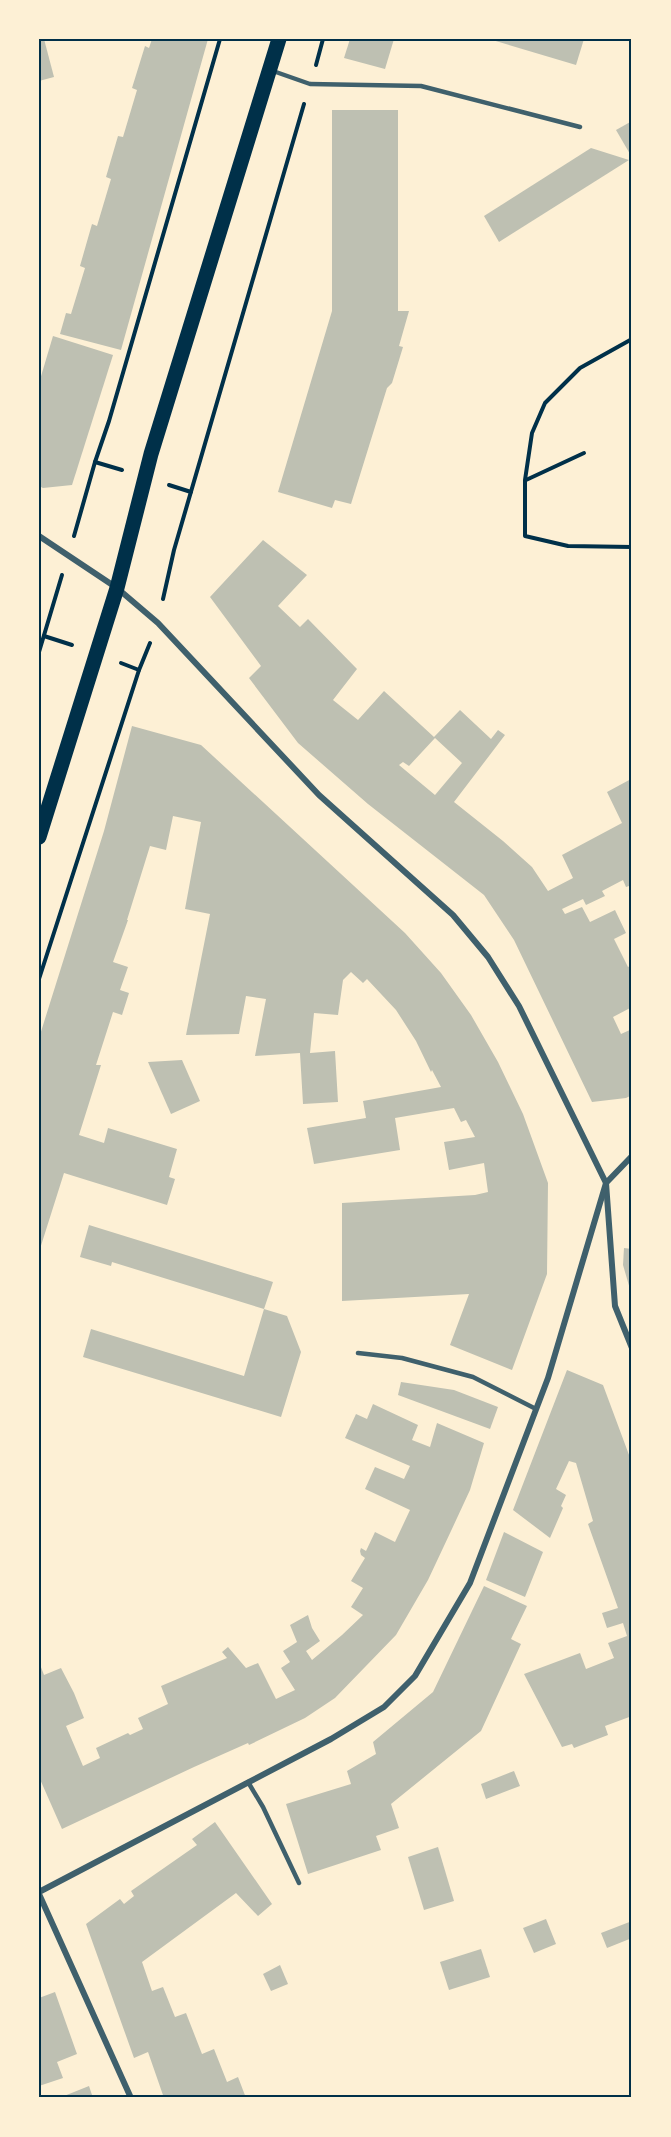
<svg xmlns="http://www.w3.org/2000/svg" width="671" height="2137" viewBox="0 0 671 2137" font-family="'PT Sans Narrow',sans-serif">
<style>
.building{fill:#bec0b2;fill-rule:evenodd}
.lines{fill:none;stroke-linecap:round;stroke-linejoin:round}
.path{stroke:#003049;stroke-width:4}
.service{stroke:#3f606c;stroke-width:4.5}
.minor{stroke:#3f606c;stroke-width:6}
.primary{stroke:#003049;stroke-width:15}
.neatline{fill:none;stroke:#003049;stroke-width:2}
</style>
<rect width="100%" height="100%" fill="#fdf0d5"/>
<g class="building">
<polygon points="39,39 44,39 54,77 39,81"/>
<polygon points="152,39 208,39 121,350 60,334 66,313 71,314 85,268 80,266 92,224 97,226 111,179 106,177 118,136 123,137 137,90 132,88 145,46 149,48"/>
<polygon points="350,39 394,39 385,69 344,58"/>
<polygon points="489,39 584,39 576,65"/>
<polygon points="332,110 398,110 398,311 409,311 399,346 403,347 392,383 387,388 351,504 335,500 332,508 278,492 332,311"/>
<polygon points="632,121 632,153 630,154 616,130"/>
<polygon points="591,148 629,160 499,242 484,216"/>
<polygon points="53,336 113,355 72,485 43,488 39,486 39,383"/>
<path d="M263 540 307 575 278 606 300 627 308 619 357 669 333 700 358 720 384 691 434 737 460 710 491 739 498 730 505 735 454 802 503 841 532 867 548 891 573 878 562 855 622 823 607 792 631 779 632 885 626 887 623 880 602 891 605 896 586 905 583 899 562 909 565 914 582 907 590 922 615 910 626 933 614 939 628 967 632 965V1007L613 1017 621 1034 632 1029V1095L626 1098 592 1102 514 940 484 895 368 804 298 743 249 678 261 666 210 597ZM435 738 462 763 435 795 399 765 403 762 409 766Z"/>
<polygon points="132,726 201,745 405,933 441,973 471,1015 498,1062 523,1114 548,1183 547,1274 512,1370 450,1345 469,1294 342,1301 342,1203 475,1195 488,1192 484,1163 449,1170 444,1142 475,1137 466,1120 461,1122 454,1108 395,1118 400,1150 314,1164 307,1128 366,1118 363,1101 441,1087 432,1070 431,1072 416,1041 396,1010 367,979 363,983 351,972 343,980 338,1015 314,1013 310,1053 335,1051 338,1102 303,1104 300,1053 255,1056 266,999 246,996 239,1034 186,1035 210,914 185,909 201,822 173,816 166,850 150,846 127,920 128,920 113,962 128,967 120,990 129,993 122,1015 113,1012 96,1065 101,1065 79,1135 104,1143 108,1128 177,1149 169,1177 175,1179 167,1205 64,1173 39,1252 39,1038 104,831"/>
<polygon points="182,1060 200,1101 171,1114 148,1062"/>
<polygon points="89,1225 273,1282 264,1309 112,1262 111,1266 80,1257"/>
<polygon points="624,1248 632,1249 632,1296 623,1265"/>
<polygon points="264,1309 287,1316 301,1352 281,1417 83,1357 91,1329 244,1376"/>
<polygon points="567,1370 603,1385 632,1463 632,1716 605,1726 608,1735 574,1748 572,1744 562,1747 524,1674 580,1653 586,1669 614,1658 608,1643 627,1636 623,1623 607,1628 602,1613 618,1608 588,1524 593,1521 576,1463 569,1461 556,1489 566,1495 561,1506 563,1508 550,1538 513,1510"/>
<polygon points="401,1382 454,1390 498,1407 490,1429 398,1395"/>
<polygon points="373,1404 418,1425 412,1440 430,1447 437,1423 484,1443 470,1490 451,1531 428,1580 396,1635 335,1698 305,1718 249,1745 248,1743 194,1767 62,1829 39,1777 39,1662 44,1675 61,1668 74,1693 84,1718 66,1726 83,1766 100,1758 96,1748 128,1733 130,1735 143,1729 138,1718 168,1704 161,1686 227,1658 222,1652 228,1647 246,1668 258,1663 276,1699 295,1690 281,1668 290,1662 283,1651 297,1642 290,1625 308,1615 312,1628 320,1641 306,1651 312,1660 342,1635 363,1615 351,1607 363,1588 351,1581 365,1558 361,1555 360,1551 361,1548 366,1551 375,1532 395,1542 410,1510 365,1489 375,1467 404,1479 410,1466 345,1438 356,1414 367,1419"/>
<polygon points="504,1532 543,1552 525,1597 486,1580"/>
<polygon points="484,1586 527,1606 511,1639 521,1644 481,1731 391,1804 399,1828 376,1836 381,1850 308,1874 286,1804 351,1784 347,1771 376,1754 373,1742 433,1692"/>
<polygon points="514,1771 520,1786 486,1799 481,1784"/>
<polygon points="215,1822 272,1904 258,1916 236,1893 142,1962 152,1991 163,1987 175,2017 186,2013 202,2054 214,2049 227,2082 238,2077 246,2098 164,2098 148,2052 134,2058 86,1924 120,1899 124,1904 134,1896 131,1891 197,1845 192,1839"/>
<polygon points="438,1847 454,1901 424,1910 408,1857"/>
<polygon points="546,1919 556,1944 534,1953 523,1928"/>
<polygon points="632,1921 632,1938 607,1948 601,1933"/>
<polygon points="481,1949 490,1977 449,1990 440,1962"/>
<polygon points="280,1965 288,1984 271,1991 263,1974"/>
<polygon points="55,1992 77,2054 57,2062 63,2078 39,2086 39,1998"/>
<polygon points="89,2086 93,2098 59,2098"/>
</g>
<g class="lines">
<g class="path">
<polyline points="316,65 323,39"/>
<polyline points="632,339 580,368 545,403 532,433 525,480 525,536 568,546 632,547"/>
<polyline points="95,462 122,470"/>
<polyline points="526,480 584,453"/>
<polyline points="169,485 191,492"/>
<polyline points="74,536 95,462 109,421 220,39"/>
<polyline points="163,599 174,550 304,104"/>
<polyline points="44,636 72,645"/>
<polyline points="39,652 62,575"/>
<polyline points="121,663 139,670"/>
<polyline points="39,979 139,670 150,643"/>
</g>
<g class="service">
<polyline points="273,71 310,84 421,86 580,127"/>
<polyline points="358,1353 402,1358 473,1377 536,1409"/>
<polyline points="248,1782 263,1807 299,1883"/>
</g>
<g class="minor">
<polyline points="39,536 117,588 158,623 319,795 453,915 488,957 519,1006 606,1183 615,1306 632,1348"/>
<polyline points="39,1892 331,1739 384,1707 415,1676 470,1583 548,1378 606,1183 632,1156"/>
<polyline points="39,1894 131,2098"/>
</g>
<polyline class="primary" points="39,837 117,588 151,454 279,39"/>
</g>
<rect width="671" height="2137" fill="none" stroke="#fdf0d5" stroke-width="81"/>
<rect x="40" y="40" width="590" height="2056" class="neatline"/>
</svg>
